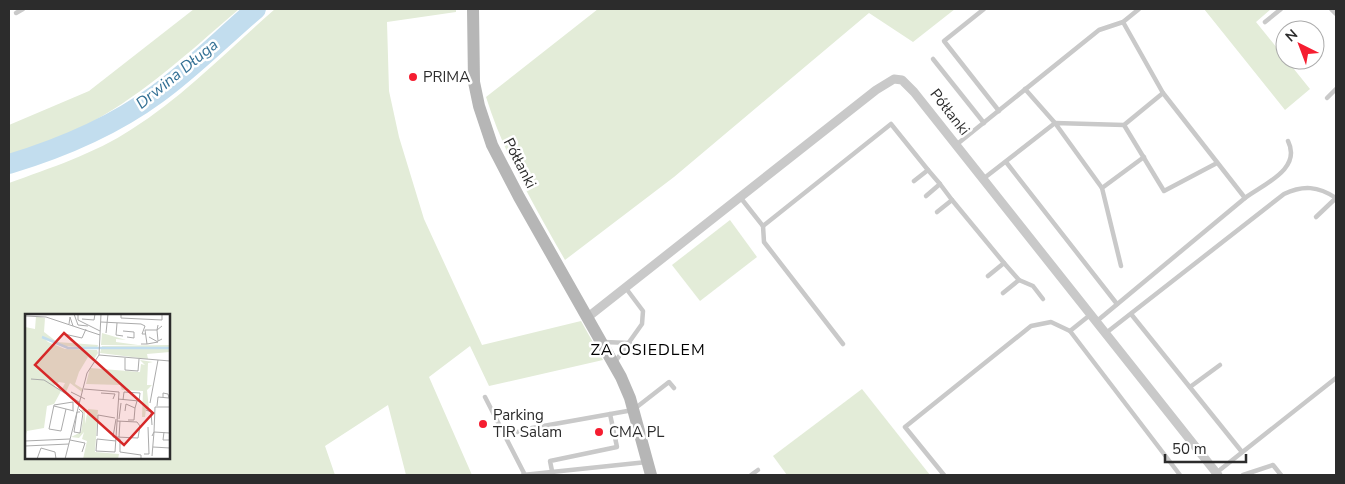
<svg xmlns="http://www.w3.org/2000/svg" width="1345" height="484" viewBox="0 0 1345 484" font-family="'Nunito Sans',sans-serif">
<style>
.green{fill:#e3ecd8;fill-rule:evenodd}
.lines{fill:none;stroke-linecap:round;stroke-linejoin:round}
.river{stroke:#c2ddee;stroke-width:20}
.lane{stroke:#c9c9c9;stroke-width:4.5}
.street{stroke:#c9c9c9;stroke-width:9}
.secondary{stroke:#b6b6b6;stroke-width:12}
.poi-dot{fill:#f51d30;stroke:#fff;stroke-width:2}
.labels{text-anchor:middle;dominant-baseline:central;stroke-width:5;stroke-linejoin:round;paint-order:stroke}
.poi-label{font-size:15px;fill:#2c2c2c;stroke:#fff;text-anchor:start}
.street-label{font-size:15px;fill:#2c2c2c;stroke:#fff}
.water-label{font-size:16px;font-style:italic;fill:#347195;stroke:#fff}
.neighbourhood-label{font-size:16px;letter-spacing:1px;fill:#000;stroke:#fff}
.inset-river{fill:none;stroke:#c2ddee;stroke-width:2.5}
.inset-road{fill:none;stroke:#ababab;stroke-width:1}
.view{fill:#d62828;fill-opacity:0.15;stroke:#d62828;stroke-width:2.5}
.inset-edge{fill:none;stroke:#2c2c2c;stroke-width:2.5}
</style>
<rect width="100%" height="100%" fill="#fff"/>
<g class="green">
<path d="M194 9H239C196 46 153 86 104 115 75 133 41 144 9 155V125L89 91Z"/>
<path d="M275 9H456V12L387 22 389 91 399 137 424 219 482 345 581 321 603 360 489 386 470 346 429 377 472 475H406L388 405 325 446 335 475H9V183C50 168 94 154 132 129 184 96 229 49 275 9ZM26 315H169V458H26Z"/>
<path d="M598 9H955L913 42 869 13 674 177 565 260C535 207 504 155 486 97Z"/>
<polygon points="1204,9 1271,9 1256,22 1310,89 1285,110"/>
<polygon points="730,220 757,257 700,301 672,265"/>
<polygon points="862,389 930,475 787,475 773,456"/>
</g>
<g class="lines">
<path class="river" d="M9 164C62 148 112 127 157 94 192 69 223 37 256 9"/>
<g class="lane">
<polyline points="984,9 944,41 999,111"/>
<polyline points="1331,9 1336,14"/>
<polyline points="16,13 23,9"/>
<polyline points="1265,22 1281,9"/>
<polyline points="933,59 984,123"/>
<polyline points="1327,98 1336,89"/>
<polyline points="1124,125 1164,191 1217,163"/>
<polyline points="956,145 1099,30 1123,22 1139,9"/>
<polyline points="1006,162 1117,304"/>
<polyline points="983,179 1055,123 1025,89"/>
<polyline points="1102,188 1055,123 1124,125 1163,93 1123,22"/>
<polyline points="926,196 940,184 928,170"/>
<polyline points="740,197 763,226 764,242 843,344"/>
<path d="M1245 198C1264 184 1302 169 1288 141"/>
<polyline points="952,200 1004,263 988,276"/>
<polyline points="937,212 952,200 940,184"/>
<polyline points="1316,217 1336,198"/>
<polyline points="763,226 891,124 928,170 914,181"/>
<polyline points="1121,266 1102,188 1144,157"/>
<polyline points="1019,280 1033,286 1043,299"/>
<polyline points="1003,293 1019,280 1004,263"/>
<polyline points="1131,314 1242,452"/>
<polyline points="1090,315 1070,331 1180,475"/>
<polyline points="1097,321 1245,198 1163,93"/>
<path d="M1106 333 1284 194C1303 185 1318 186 1336 198"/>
<polyline points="604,342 630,343"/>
<polyline points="615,362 642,324 643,311 625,287"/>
<polyline points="1190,387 1220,365"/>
<polyline points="485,397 525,475"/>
<polyline points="506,435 532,428 633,410 669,382 674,388"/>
<polyline points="552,471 550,461 617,447 610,414"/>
<polyline points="1216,473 1336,378"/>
<polyline points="523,475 647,462"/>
<polyline points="751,475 758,470"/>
<polyline points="944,475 905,427 1031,326 1051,322 1070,331"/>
<polyline points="1243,475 1273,465 1281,475"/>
</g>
<polyline class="street" points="588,317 876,90 894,79 902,80 914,92 1218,475"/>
<polyline class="secondary" points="473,9 474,82 479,106 492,145 519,197 621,377 630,398 651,475"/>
</g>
<g class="poi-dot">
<circle cx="413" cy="77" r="5"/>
<circle cx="483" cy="424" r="5"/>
<circle cx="599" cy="432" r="5"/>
</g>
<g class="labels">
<g class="poi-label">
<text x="423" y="77">PRIMA</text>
<text x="493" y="415">Parking<tspan x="493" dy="17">TIR Salam</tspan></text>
<text x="609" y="432">CMA PL</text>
</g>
<g class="street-label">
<text transform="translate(950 112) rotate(52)">Półłanki</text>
<text transform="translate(520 163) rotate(63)">Półłanki</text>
</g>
<g class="water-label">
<text transform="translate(177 74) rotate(-39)">Drwina Długa</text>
</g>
<g class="neighbourhood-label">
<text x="648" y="350">ZA OSIEDLEM</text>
</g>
</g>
<g transform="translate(25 314)">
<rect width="145" height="145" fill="#fff"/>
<path d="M11 2 20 4 19 18 32 28 73 31 72 34 39 32 19 24 23 28 40 35 72 36 73 39 68 47 63 43 54 58 50 70 58 75 57 78 45 69 41 78 37 75 40 69 34 68 29 72 36 76 35 79 29 90 22 92 19 114 2 117 0 124V13L10 15ZM77 19 101 26 91 25V28L113 31H76ZM145 31V38L122 40 123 45 75 39 77 32ZM115 46 128 48 123 49 122 71H127L122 76 124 95H121L120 103H117L118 77 97 76 95 71 61 70 65 54 115 58 116 50 120 51ZM63 95 73 96 70 138 94 140 93 145H58L62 127 57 125 59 118 54 124 46 123 56 118 59 99 55 96H60V110Z" fill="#e3ecd8"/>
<path class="inset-river" d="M17 23 43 34H145"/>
<path class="inset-road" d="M49 0 53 11 63 12M53 0V6L75 17M96 0V4L137 6V0M0 2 21 3 75 21M57 5 69 6 70 0M76 8 116 10 120 12 117 20H121M92 9 91 21 98 22M44 10 45 3 48 12M98 17 109 18V24L102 23M81 19 83 0M39 20 57 24 61 15M137 25 133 27 132 16 137 12M116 30H122L120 16H132L133 11M122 30 133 28 124 23M74 41 145 47M100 44V56L113 57 114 45M6 65 19 66 54 88M59 75 94 78 90 138 71 137 72 125 91 127M46 78 60 85M76 79 90 80 88 85M93 85 114 87 115 79 99 78 98 86M125 89 133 46M29 92 49 97M132 92 133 83 144 84 143 80 138 79V83M145 93H130L129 118 145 119M41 95 36 117 24 115 29 91 48 88V96M54 95 58 99 55 119 49 118 52 98H55M121 96 126 98 127 111M100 97 101 90 110 94 112 87M91 105 88 123H91M94 105 96 89M103 106H109L110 94M139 118 138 126H145M72 122 73 101 90 104M127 122 129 118 127 142M91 123 113 124 115 112 112 108 92 107M94 123 95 107M91 124 95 125V138L116 141V145M45 126 60 129 57 138M0 127 45 125M0 132 44 130M128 133 145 134M119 140H124L123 113M12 145 16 134 30 138 31 145M40 145 62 59 74 41 76 0"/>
<path class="view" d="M39 19 128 99 99 131 10 51Z"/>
<rect width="145" height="145" class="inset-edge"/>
</g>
<rect width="1345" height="484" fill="none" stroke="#2c2c2c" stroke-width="20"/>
<g transform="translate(1300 45) rotate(318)"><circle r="24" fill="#ffffff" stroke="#ababab"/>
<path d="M0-4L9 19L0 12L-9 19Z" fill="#f51d30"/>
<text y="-8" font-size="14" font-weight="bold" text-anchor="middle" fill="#2c2c2c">N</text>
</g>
<path d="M1165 454v8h81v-8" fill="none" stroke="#2c2c2c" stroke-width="2.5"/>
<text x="1172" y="454" font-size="15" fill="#2c2c2c" stroke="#ffffff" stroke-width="4" paint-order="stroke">50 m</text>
</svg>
